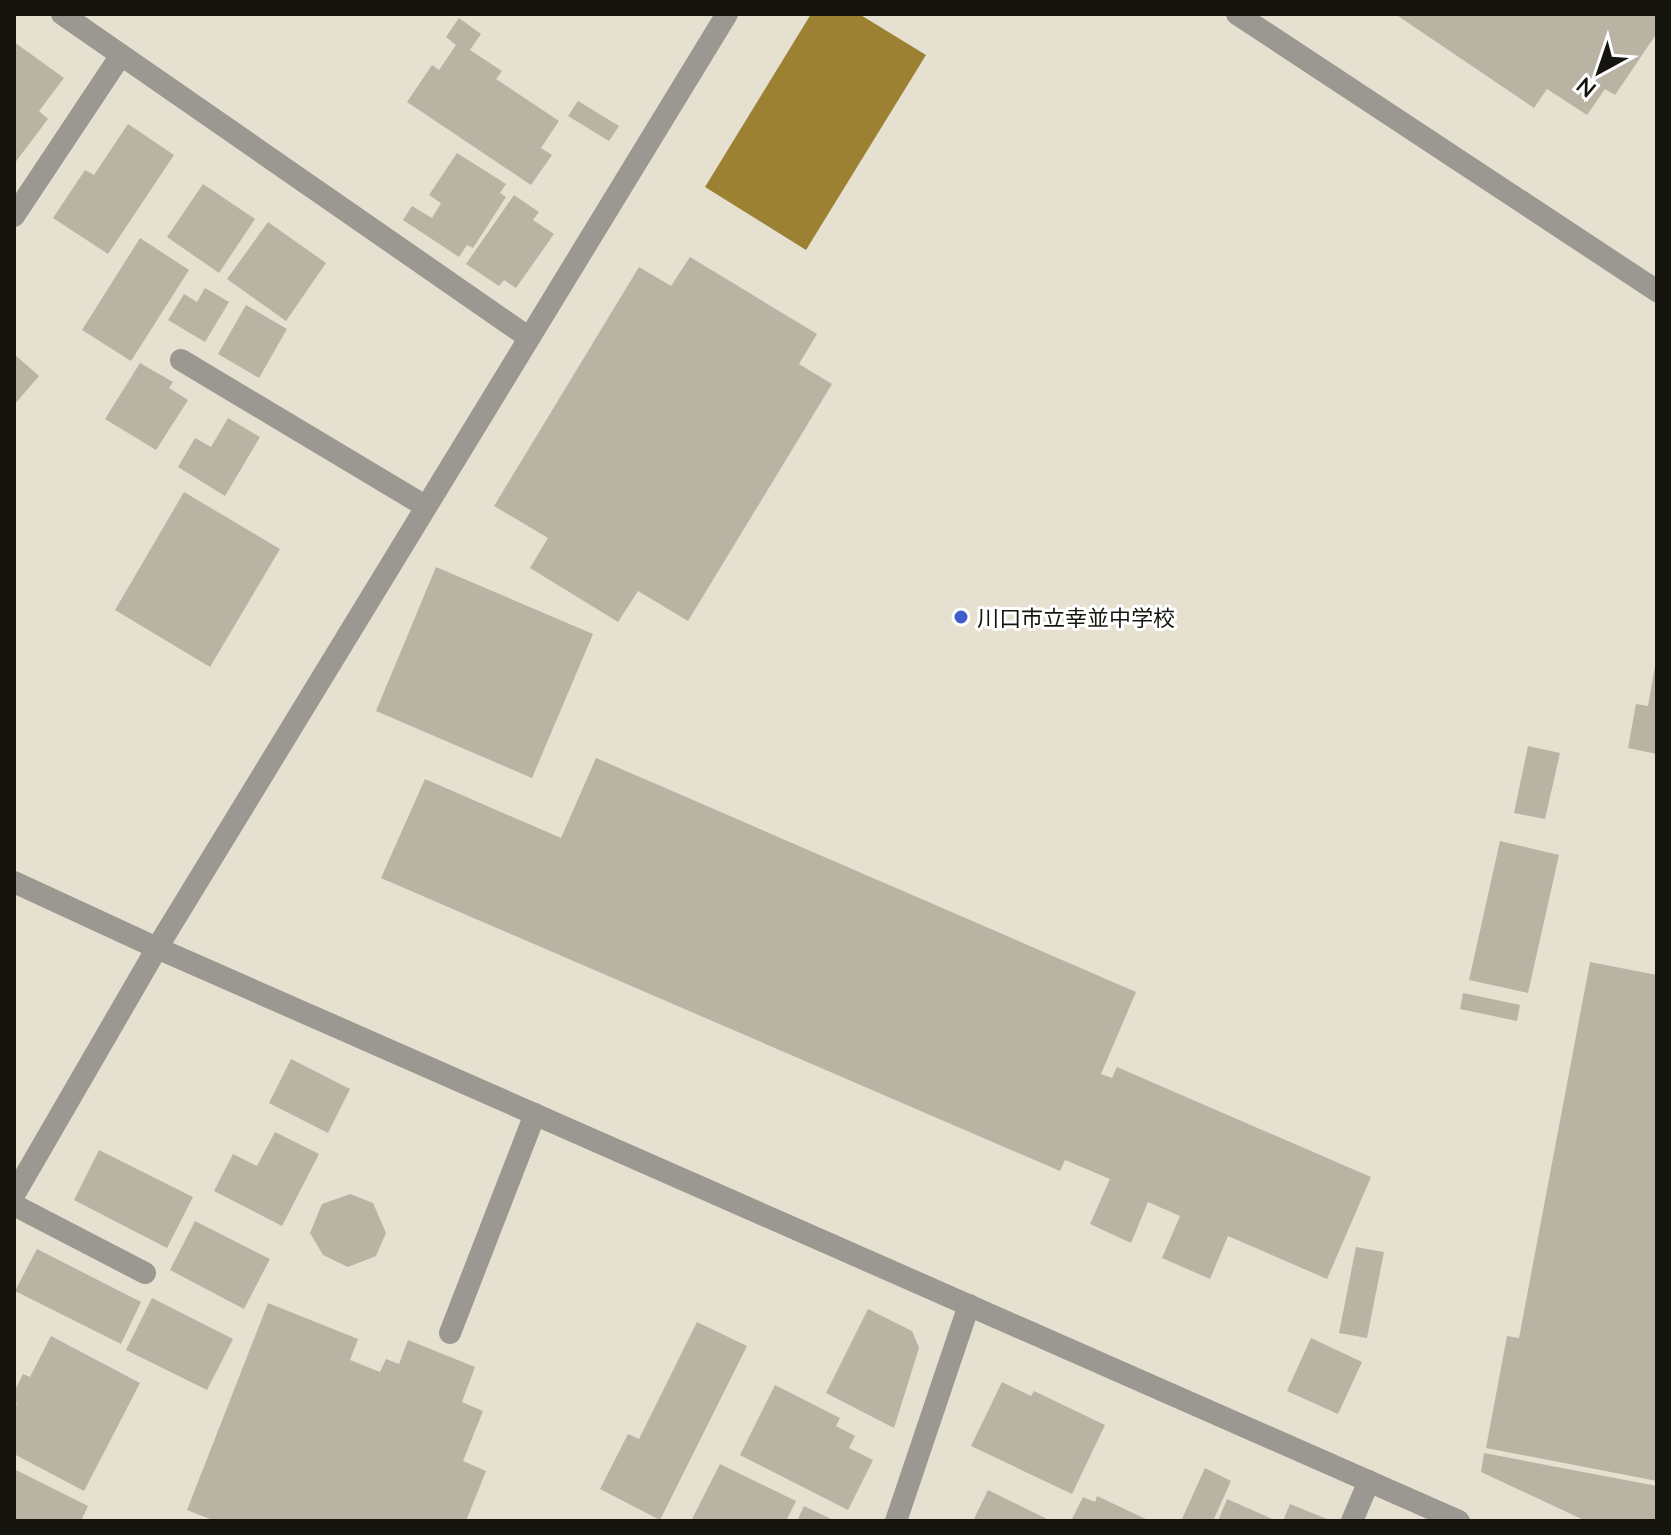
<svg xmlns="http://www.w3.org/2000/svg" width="1671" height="1535" viewBox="0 0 1671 1535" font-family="Lato,'Noto Sans JP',sans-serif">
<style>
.water{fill:#9c8133}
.building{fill:#b9b3a4}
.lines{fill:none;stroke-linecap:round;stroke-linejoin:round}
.service{stroke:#9a9891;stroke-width:22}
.minor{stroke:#9a9891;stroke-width:22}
.tertiary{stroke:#9a9891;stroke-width:22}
.poi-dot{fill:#425bce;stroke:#fff;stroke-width:3}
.labels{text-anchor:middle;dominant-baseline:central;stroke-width:6;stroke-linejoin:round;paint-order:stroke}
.poi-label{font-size:22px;fill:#16140f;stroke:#fff;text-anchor:start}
</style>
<rect width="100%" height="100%" fill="#e6e0d0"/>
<polygon class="water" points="811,14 859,14 926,55 806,250 705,187"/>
<g class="building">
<polygon points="1395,14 1657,14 1657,33 1615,95 1605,89 1587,115 1547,89 1534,108"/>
<polygon points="459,18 481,34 470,50 502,71 496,79 559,121 541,148 552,155 531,185 407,102 432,65 439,70 456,45 446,37"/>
<polygon points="14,42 64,78 39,111 48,119 14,164"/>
<polygon points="578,101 619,126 609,141 568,116"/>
<polygon points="128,124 174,155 108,254 53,218 85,170 94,175"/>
<polygon points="457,153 506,184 500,193 506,197 473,248 467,245 459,257 403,220 412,206 432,218 441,203 429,195"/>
<polygon points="203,184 255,219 219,273 167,237"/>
<polygon points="514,195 539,212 533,220 554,234 516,288 504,280 499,286 466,264"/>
<polygon points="268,222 326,263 286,321 227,279"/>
<polygon points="140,238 189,270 131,361 82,330"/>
<polygon points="690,257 817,334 799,364 832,384 688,621 638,591 618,622 530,568 548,538 494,506 639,267 671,286"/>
<polygon points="205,288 229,302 205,342 168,320 184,294 197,302"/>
<polygon points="246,305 287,329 259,378 218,354"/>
<polygon points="14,354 39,376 14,405"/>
<polygon points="140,363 173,382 169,388 188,400 156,450 105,419"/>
<polygon points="228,418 260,437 225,496 178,467 195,438 211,447"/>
<polygon points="184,492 280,549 210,667 115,610"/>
<polygon points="436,567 593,634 532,778 376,711"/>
<polygon points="1655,666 1657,666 1657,754 1628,748 1636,704 1648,706"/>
<polygon points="1528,746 1560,753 1545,819 1514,813"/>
<polygon points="596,758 1136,992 1101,1074 1112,1078 1117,1067 1371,1177 1327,1279 1228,1236 1210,1279 1162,1258 1180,1216 1148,1202 1131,1243 1090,1224 1110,1179 1065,1160 1060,1171 381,878 425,779 561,838"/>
<polygon points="1500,841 1559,855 1528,993 1469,980"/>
<polygon points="1590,962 1657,975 1657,1481 1486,1448 1507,1336 1519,1338"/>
<polygon points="1463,993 1520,1005 1517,1021 1460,1009"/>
<polygon points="291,1059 350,1089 328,1133 269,1103"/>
<polygon points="275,1132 319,1154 282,1226 214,1191 233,1154 257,1166"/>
<polygon points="99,1150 193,1197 167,1248 74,1200"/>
<polygon points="350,1194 373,1203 386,1233 376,1256 348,1267 323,1255 310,1233 322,1204"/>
<polygon points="195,1221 270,1259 244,1309 170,1270"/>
<polygon points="1356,1247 1384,1252 1367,1338 1339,1333"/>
<polygon points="37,1249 141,1302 121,1344 15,1291"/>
<polygon points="152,1298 233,1339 207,1390 126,1350"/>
<polygon points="268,1303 358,1339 350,1360 380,1372 386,1359 399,1364 408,1340 475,1367 462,1402 483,1411 463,1461 486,1471 466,1521 215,1521 187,1510"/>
<polygon points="868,1309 912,1331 919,1348 894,1428 826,1393"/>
<polygon points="697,1322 747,1346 660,1520 600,1489 628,1434 639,1439"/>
<polygon points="51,1336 140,1383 84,1491 14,1454 14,1409 17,1404 14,1403 14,1392 23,1374 30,1377"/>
<polygon points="1311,1338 1362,1362 1338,1414 1287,1391"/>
<polygon points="1002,1382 1031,1396 1034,1391 1105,1425 1072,1494 971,1446"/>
<polygon points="775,1385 840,1418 836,1426 855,1436 849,1448 873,1460 848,1510 740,1455"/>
<polygon points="1484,1453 1657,1486 1657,1521 1586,1521 1481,1472"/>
<polygon points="720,1464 796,1501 786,1521 691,1521"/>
<polygon points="1205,1468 1231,1481 1213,1521 1181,1521"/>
<polygon points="14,1469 88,1506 81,1521 14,1521"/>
<polygon points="988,1490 1051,1521 973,1521"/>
<polygon points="1097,1496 1150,1521 1071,1521 1083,1497 1095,1502"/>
<polygon points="1227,1499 1277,1521 1218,1521"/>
<polygon points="1290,1504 1327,1519 1326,1521 1283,1521"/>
<polygon points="804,1506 835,1521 797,1521"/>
</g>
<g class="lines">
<g class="service">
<polyline points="14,216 121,55"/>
<polyline points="181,360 425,506"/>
<polyline points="14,1205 145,1273"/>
<polyline points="450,1333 535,1114"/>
<polyline points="1352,1521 1369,1481"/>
</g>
<g class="minor">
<polyline points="62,14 528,337"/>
<polyline points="14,1195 157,948 727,14"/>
<polyline points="896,1521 969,1305"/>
</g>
<g class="tertiary">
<polyline points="1237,14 1657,291"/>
<polyline points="14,882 157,948 1459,1521"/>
</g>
</g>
<circle class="poi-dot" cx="961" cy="617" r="8"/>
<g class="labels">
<g class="poi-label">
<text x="977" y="617">川口市立幸並中学校</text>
</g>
</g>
<rect width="1671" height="1535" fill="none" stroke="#16140f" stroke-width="32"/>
<g transform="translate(1599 72) rotate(220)" stroke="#ffffff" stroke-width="6" paint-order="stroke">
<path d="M0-6L14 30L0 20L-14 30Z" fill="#16140f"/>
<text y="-12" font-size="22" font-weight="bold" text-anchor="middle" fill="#16140f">N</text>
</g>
</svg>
